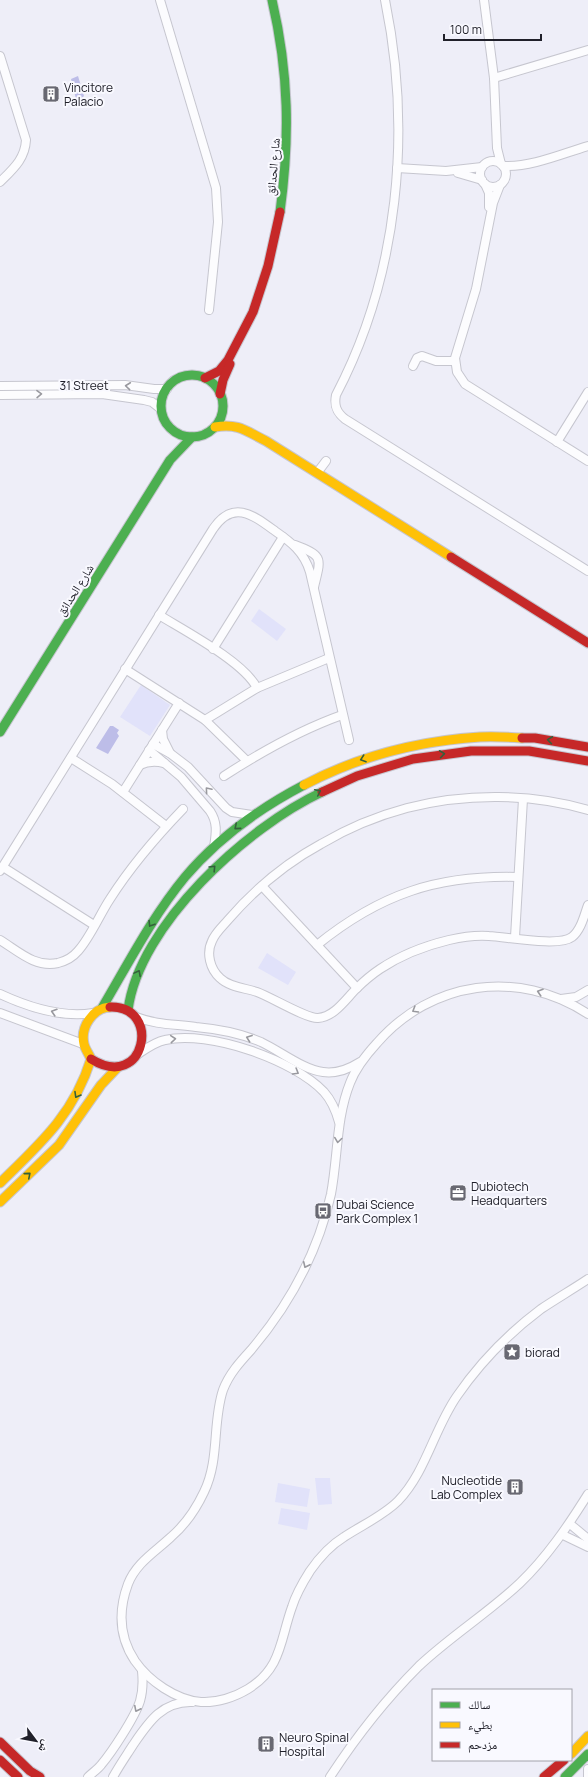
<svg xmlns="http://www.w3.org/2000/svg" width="588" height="1777" viewBox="0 0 588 1777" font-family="Manrope,'Noto Naskh Arabic',sans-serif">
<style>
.green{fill:#e1e2fa}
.water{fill:#bdbde8}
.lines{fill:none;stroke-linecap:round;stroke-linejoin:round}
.street-casing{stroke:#c6c6cf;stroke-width:10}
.fast-casing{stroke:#c6c6cf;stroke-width:11}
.slow-casing{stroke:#c6c6cf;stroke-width:11}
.jam-casing{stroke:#c6c6cf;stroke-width:11}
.street{stroke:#fcfcfe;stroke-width:8}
.fast{stroke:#4caf50;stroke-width:9}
.slow{stroke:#ffc107;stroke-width:9}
.jam{stroke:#c62828;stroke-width:9}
.oneway{stroke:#99999f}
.oneway2{stroke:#34603b}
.labels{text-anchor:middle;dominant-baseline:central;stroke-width:4;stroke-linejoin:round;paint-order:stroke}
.poi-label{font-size:12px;fill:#20202a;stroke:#f9f9ff;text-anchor:start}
.street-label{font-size:12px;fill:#20202a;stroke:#f9f9ff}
</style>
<rect width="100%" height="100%" fill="#eeeef8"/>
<g class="green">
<polygon points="259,609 286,629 277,641 251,621"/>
<polygon points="141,685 170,705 150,736 120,717"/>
<polygon points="267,953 296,972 288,985 258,968"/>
<polygon points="315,1478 330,1478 332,1504 318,1505"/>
<polygon points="278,1483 310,1489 307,1507 275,1502"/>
<polygon points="281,1508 310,1513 307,1530 278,1524"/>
</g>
<g class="water">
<polygon points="78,76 84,96 81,99 76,99 71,79"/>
<polygon points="110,726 113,726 119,730 117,733 119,736 108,754 96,748"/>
</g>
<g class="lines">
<g class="street-casing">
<g id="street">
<polyline points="160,0 216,188 218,222 209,310"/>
<path d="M385 0C412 131 399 275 336 395 334 405 336 412 345 419L588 571"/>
<polyline points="484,0 494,78 497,148 501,164"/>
<path d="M0 56 26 140C25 159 13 169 0 182"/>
<polyline points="494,78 588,50"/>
<circle cx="493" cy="174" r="13"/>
<path d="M503 166C532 167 561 154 588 146"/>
<polyline points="397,168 446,171 482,167"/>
<polyline points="458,173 482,180"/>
<polyline points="485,184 489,193 489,207"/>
<polyline points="500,185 493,203 476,289 455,358 457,372 465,384 588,461"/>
<polyline points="413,366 417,358 422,356 436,361 455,361"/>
<polyline points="0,386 125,385 154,389 167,389"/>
<polyline points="0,395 102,394 144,400 152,402 161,409"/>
<polyline points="557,442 588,392"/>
<polyline points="317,473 326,461"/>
<path d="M295 545C324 556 321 558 314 587"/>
<path d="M159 615C185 631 244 662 257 688"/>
<polyline points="213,649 283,537"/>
<polyline points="125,669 205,720 247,761"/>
<polyline points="205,720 257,688 329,658"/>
<polyline points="162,730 163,739 170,753"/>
<polyline points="153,744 171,754 188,767 226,808 232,812 252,815"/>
<path d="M149 750 181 777 210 811C218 823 216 833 214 847"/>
<polyline points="71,758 112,784 166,826"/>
<path d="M140 765C148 761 155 761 164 763"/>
<path d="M224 776C261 752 300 730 342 715"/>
<polyline points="123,792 179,703"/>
<path d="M588 810C531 793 465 793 407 808 377 816 348 828 321 844 286 863 254 890 228 920 223 926 215 933 212 941 206 953 210 969 220 978 229 987 245 988 257 992 271 997 307 1019 318 1018 334 1017 345 1000 356 989 363 982 371 975 380 969 401 955 424 946 449 940 462 937 476 935 489 936 508 937 559 947 572 937 581 930 584 916 588 905"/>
<polyline points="3,867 94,925"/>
<path d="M0 871 213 529C233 499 253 515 275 531 291 542 304 552 310 572L349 740"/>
<polyline points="262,886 357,988"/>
<polyline points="515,937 523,799"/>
<path d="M0 940C18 951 35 968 58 963 66 961 73 957 78 951 90 938 100 914 110 899 131 866 156 837 183 809"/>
<path d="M317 945C380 894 437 875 518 877"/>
<path d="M0 994C28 1007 62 1018 93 1013"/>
<polyline points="561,999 576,997 588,990"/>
<polyline points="0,1013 83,1044"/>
<path d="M588 1014C518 968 431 981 377 1043 366 1055 356 1067 350 1083 336 1118 338 1157 331 1194 318 1252 289 1305 251 1350 240 1362 229 1374 223 1390 212 1423 220 1459 204 1492 196 1509 185 1525 171 1537 155 1552 136 1563 128 1584 118 1611 119 1637 135 1661 149 1681 176 1700 201 1702 217 1703 235 1697 248 1689 282 1668 280 1640 292 1607 296 1594 303 1582 310 1571 319 1558 331 1545 344 1537 362 1525 383 1516 398 1501 426 1472 434 1429 457 1396 479 1364 509 1333 541 1309 556 1299 573 1289 588 1279"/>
<path d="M136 1017C157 1025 174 1024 196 1027 218 1029 240 1033 261 1042 280 1051 304 1070 323 1072 337 1074 349 1069 360 1062"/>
<path d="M138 1054C147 1048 155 1042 165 1040 209 1030 294 1060 324 1092 332 1101 336 1111 339 1122"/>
<polyline points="570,1524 588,1539"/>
<polyline points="563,1535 588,1547"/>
<path d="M88 1777C92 1773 98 1769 101 1765 112 1752 135 1717 140 1701 143 1691 143 1681 142 1671"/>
<path d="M113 1777C119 1766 126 1756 133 1745 148 1723 162 1701 192 1702"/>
<path d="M330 1777C356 1737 385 1700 419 1666 451 1636 488 1613 520 1583 547 1557 568 1526 588 1494"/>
<polyline points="588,1777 588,1769"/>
</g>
</g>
<g class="fast-casing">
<g id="fast">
<path d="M272 0C289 73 290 138 280 212"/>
<circle cx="192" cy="406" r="31"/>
<polyline points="0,732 170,460 192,437"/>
<path d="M102 1008C128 964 152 917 185 877 218 838 260 808 304 785"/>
<path d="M128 1010C139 925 247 827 322 792"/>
<polyline points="565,1777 588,1754"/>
</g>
</g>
<g class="slow-casing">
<g id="slow">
<path d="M215 427C238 423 246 431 266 441L451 557"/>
<path d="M304 785C359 756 418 741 480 737 494 736 508 737 522 738"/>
<path d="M0 1183C40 1144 74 1114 91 1059 89 1054 85 1049 84 1044 80 1027 93 1008 110 1007"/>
<polyline points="0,1202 59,1145 101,1085 118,1067"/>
<polyline points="571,1754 588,1736"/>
</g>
</g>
<g class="jam-casing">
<g id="jam">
<polyline points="205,378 219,371 228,360 253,312 268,266 280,212"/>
<polyline points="220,394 223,380 230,364"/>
<polyline points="451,557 588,643"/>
<polyline points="522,738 535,738 588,747"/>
<polyline points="322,792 357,776 413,759 471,751 529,751 588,761"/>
<path d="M91 1059C146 1093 162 1005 110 1007"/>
<polyline points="0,1742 30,1771 40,1777"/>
<polyline points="0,1760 18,1777"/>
<polyline points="544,1777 564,1760"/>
</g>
</g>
<use href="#street" class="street"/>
<use href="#fast" class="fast"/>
<use href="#slow" class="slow"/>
<use href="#jam" class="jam"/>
</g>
<defs><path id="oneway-chevron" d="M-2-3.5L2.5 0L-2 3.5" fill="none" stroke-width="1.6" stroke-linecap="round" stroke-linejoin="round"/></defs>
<g class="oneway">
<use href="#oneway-chevron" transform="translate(128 386) rotate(-174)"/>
<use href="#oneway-chevron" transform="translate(39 394) rotate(-1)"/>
<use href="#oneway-chevron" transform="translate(208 790) rotate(-130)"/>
<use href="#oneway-chevron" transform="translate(540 992) rotate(-162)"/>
<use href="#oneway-chevron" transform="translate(415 1010) rotate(149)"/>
<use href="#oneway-chevron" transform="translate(54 1012) rotate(-163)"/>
<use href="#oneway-chevron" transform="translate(249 1038) rotate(-160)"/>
<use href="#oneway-chevron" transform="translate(173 1039) rotate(-5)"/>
<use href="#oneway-chevron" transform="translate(296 1072) rotate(31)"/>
<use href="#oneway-chevron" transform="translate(338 1140) rotate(98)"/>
<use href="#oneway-chevron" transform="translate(306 1265) rotate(115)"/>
<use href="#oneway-chevron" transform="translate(137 1709) rotate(117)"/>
</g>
<g class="oneway2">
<use href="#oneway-chevron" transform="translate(550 740) rotate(-172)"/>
<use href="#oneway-chevron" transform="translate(442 754) rotate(-8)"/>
<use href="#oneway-chevron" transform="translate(363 759) rotate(161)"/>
<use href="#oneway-chevron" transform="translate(318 792) rotate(-26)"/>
<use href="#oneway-chevron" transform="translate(237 827) rotate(140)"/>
<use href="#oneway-chevron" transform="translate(213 868) rotate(-46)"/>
<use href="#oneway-chevron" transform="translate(151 924) rotate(122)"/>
<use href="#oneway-chevron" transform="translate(138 973) rotate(-62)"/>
<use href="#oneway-chevron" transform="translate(77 1095) rotate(120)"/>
<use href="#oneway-chevron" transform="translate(28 1175) rotate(-41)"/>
</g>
<defs>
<g id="building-square" transform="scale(0.9)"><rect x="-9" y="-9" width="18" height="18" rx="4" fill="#686872" stroke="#f9f9ff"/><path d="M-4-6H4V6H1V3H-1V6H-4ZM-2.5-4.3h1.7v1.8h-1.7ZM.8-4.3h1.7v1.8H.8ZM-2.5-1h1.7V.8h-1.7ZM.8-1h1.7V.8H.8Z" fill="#fff"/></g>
<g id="office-square" transform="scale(0.9)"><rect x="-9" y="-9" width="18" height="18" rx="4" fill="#686872" stroke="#f9f9ff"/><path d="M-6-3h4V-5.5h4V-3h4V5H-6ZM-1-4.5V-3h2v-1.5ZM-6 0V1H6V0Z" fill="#fff"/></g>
<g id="bus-square" transform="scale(0.9)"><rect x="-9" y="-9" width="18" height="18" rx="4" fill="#686872" stroke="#f9f9ff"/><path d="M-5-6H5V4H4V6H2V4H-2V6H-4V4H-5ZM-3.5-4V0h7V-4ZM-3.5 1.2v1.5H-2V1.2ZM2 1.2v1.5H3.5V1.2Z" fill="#fff"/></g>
<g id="sight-square" transform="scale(0.9)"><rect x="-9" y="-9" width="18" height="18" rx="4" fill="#686872" stroke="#f9f9ff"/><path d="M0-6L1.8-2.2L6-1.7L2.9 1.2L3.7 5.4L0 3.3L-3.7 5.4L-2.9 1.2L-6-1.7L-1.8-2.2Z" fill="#fff"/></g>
</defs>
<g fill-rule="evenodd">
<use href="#building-square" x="51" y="94"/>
<use href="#office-square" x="458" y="1193"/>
<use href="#bus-square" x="323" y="1211"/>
<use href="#sight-square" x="512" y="1352"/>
<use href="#building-square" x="515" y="1487"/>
<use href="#building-square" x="266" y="1744"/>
</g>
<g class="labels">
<g class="poi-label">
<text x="64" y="87">Vincitore<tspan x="64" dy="14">Palacio</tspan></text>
<text x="471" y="1186">Dubiotech<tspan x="471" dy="14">Headquarters</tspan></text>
<text x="336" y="1204">Dubai Science<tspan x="336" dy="14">Park Complex 1</tspan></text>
<text x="525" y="1352">biorad</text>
<text x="502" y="1480" text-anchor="end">Nucleotide<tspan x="502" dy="14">Lab Complex</tspan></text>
<text x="279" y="1737">Neuro Spinal<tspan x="279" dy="14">Hospital</tspan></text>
</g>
<g class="street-label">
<text transform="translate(273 167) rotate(-85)">شارع الحدائق</text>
<text x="84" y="385">31 Street</text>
<text transform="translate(75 590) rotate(-58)">شارع الحدائق</text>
</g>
</g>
<rect x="432" y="1689" width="140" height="72" fill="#f9f9ff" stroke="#a2a2aa"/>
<rect x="440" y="1702" width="20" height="6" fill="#4caf50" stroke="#a2a2aa"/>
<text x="468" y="1709" font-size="12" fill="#20202a">سالك</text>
<rect x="440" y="1722" width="20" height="6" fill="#ffc107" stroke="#a2a2aa"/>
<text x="468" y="1729" font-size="12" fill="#20202a">بطيء</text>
<rect x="440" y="1742" width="20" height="6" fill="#c62828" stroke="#a2a2aa"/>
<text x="468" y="1749" font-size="12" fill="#20202a">مزدحم</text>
<g transform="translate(36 1741) rotate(122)" stroke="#f9f9ff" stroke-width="3" paint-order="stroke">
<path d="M0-3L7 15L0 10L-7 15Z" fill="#20202a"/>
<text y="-6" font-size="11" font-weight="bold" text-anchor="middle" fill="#20202a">ش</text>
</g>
<path d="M444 34v6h97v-6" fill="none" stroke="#20202a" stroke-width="2"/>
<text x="450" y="34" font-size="12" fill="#20202a" stroke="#f9f9ff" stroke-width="3" paint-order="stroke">100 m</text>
</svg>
